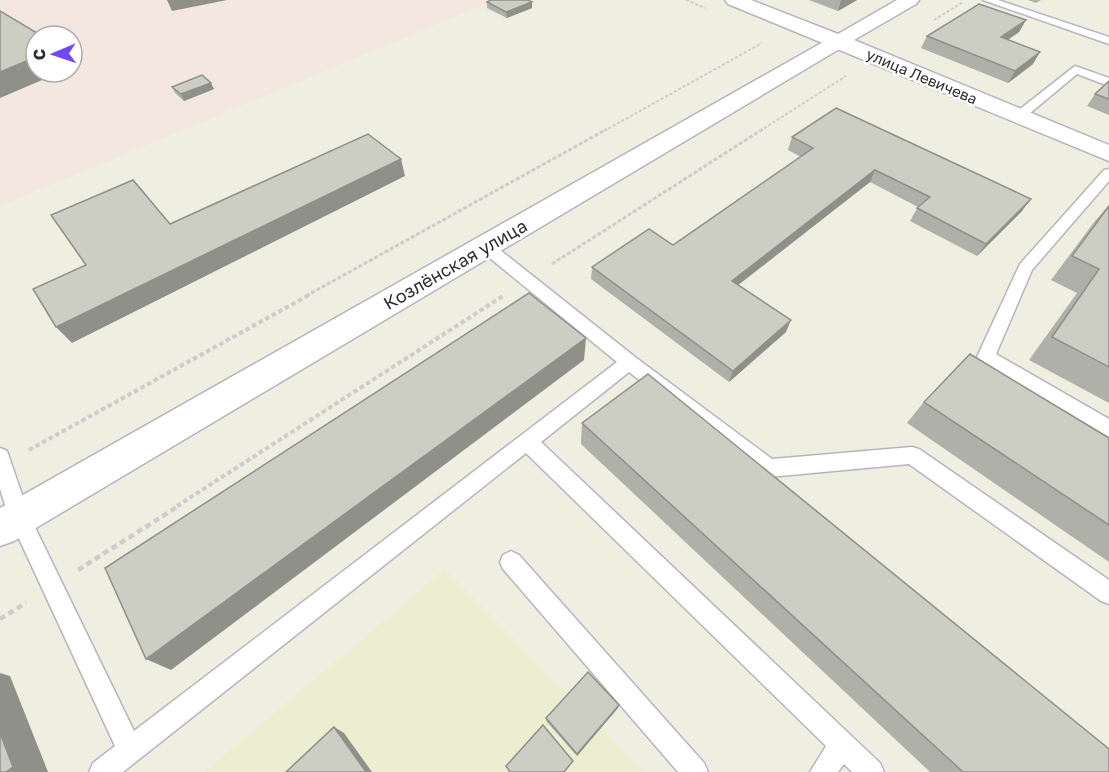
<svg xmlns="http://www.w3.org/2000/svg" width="1109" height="772" viewBox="0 0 1109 772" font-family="'Golos Text',sans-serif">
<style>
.education{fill:#ebeed1}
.medical{fill:#f4e7df;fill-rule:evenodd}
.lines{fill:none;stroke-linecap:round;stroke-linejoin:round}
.service-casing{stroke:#b7b4c0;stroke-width:3}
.minor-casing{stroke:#b7b4c0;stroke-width:3}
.tertiary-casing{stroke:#b7b4c0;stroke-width:3}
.path-far3{stroke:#cdcdcd;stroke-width:2;stroke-dasharray:3 2;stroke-linecap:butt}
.path-far2{stroke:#cdcdcd;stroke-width:3;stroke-dasharray:4 2;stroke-linecap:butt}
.path-far1{stroke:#cdcdcd;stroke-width:4;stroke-dasharray:4.5 3;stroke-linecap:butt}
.path{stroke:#cdcdcd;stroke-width:4.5;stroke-dasharray:6 4;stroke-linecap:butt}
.service{fill:#fff;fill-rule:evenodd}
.minor{fill:#fff;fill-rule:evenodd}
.tertiary{fill:#fff;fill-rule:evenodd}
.wall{fill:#afb0a8}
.shaded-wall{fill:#8f9088}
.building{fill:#cccdc3;stroke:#8f9088;stroke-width:1.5}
.labels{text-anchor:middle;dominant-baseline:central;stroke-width:5;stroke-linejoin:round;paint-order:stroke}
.far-street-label{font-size:15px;fill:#2d2d2d;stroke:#fff}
.street-label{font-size:18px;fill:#2d2d2d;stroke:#fff}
</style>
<rect width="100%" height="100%" fill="#eeeee1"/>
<polygon class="education" points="445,569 645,772 204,772"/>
<path class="medical" d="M0 0H495L0 206ZM36 36H72V72H36Z"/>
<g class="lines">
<g class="service-casing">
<g id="service">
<polygon points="983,0 998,0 1109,37 1109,44"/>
<polygon points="1075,66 1109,78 1109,86 1077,74 1023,119 1015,119 1013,116 1015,113"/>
<polygon points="1109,169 1109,181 1032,270 996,354 1109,419 1109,437 980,362 977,357 1020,264 1104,170"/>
<polygon points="485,241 490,242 635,357 772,459 912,447 919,449 1109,580 1109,604 1101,601 909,464 769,477 762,474 629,372 541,442 880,763 884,772 852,772 844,764 838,772 810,772 826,746 526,453 123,772 89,772 93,763 115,746 9,517 0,489 0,448 7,451 29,515 134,731 617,362 480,250 477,246 480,242"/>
<polygon points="511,551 519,555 704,763 708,772 678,772 503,569 500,562 503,555"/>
</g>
</g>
<g class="minor-casing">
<polygon id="minor" points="839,35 846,37 849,41 846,45 14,541 0,546 0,508 832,37"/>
</g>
<g class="tertiary-casing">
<polygon id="tertiary" points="725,0 751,0 838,34 897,0 919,0 916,4 854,40 1109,145 1109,161 728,4"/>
</g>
<g class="path-far3">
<polyline points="686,0 705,8"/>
<polyline points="934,20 963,2"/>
<polyline points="604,131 762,43"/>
<polyline points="760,131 846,76"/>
</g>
<g class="path-far2">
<polyline points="552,264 763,129"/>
<polyline points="306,296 607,129"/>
</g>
<g class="path-far1">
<polyline points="29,450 309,295"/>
<polyline points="177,506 503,296"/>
</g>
<g class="path">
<polyline points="78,570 180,505"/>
<polyline points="0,619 26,603"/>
</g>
<use href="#service" class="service"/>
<use href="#minor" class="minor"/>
<use href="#tertiary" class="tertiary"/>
</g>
<g class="wall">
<polygon points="809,0 857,0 838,11"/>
<polygon points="1028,0 1041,0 1036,3"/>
<polygon points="487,2 532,8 507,18 487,8"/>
<polygon points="1026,20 1019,32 1008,40 1033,64 1008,83 921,48 927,36"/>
<polygon points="1109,81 1109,115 1087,106 1095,94"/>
<polygon points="172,87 214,89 184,101 175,93"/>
<polygon points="792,137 1022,211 977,256 910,221 918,207 870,182 738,285 786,332 729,382 591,279 592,267 673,245 801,157 788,150"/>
<polygon points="1109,205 1109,403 1029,360 1077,293 1051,280 1095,221"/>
<polygon points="924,402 1109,438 1109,562 907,423"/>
<polygon points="582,423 1109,772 930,772 581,444"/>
<polygon points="618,708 577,756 546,721 546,718"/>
</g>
<g class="shaded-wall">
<polygon points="167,0 227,0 172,11"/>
<polygon points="841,0 857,0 838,11"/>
<polygon points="532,2 532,8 507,18 506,12"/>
<polygon points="1026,20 1019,32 994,49 1001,37"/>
<polygon points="1040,52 1033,64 1008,83 1015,71"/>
<polygon points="36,57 36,72 61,72 0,98 0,72"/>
<polygon points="211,83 214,89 184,101 181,94"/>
<polygon points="401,159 405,176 72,343 56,327"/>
<polygon points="875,170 870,182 728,293 732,281"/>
<polygon points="1031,199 1022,211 977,256 986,244"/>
<polygon points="791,320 786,332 729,382 733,371"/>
<polygon points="586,338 584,360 171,670 146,659"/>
<polygon points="0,673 10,676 48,772 6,772 0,733"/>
<polygon points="619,705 618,708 577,756 577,754"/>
<polygon points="334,727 344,733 372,772 366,772"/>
</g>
<g class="building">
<polygon points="491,0 528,0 532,2 506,12 487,2"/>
<polygon points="979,4 1026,20 1001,37 1040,52 1015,71 927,36"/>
<polygon points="0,11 42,36 36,36 36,57 0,72"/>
<polygon points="202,75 211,83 181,94 172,87"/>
<polygon points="1109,81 1109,99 1095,94"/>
<polygon points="836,108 1031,199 986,244 917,208 930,197 875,170 732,281 791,320 733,371 592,267 649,229 673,245 813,148 792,137"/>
<polygon points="368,134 401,159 56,327 33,289 86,265 51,215 133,180 170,224"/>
<polygon points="1109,206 1109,367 1052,337 1099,269 1072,256"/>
<polygon points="529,293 586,338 146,659 105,568"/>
<polygon points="970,354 1109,438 1109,525 924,402"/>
<polygon points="648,374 1109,749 1109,772 963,772 582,423"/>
<polygon points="588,672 619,705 577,754 546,718"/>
<polygon points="543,725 573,761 564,772 510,772 506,766"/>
<polygon points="334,727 366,772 286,772"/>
<polygon points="0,733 13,767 6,772 0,772"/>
</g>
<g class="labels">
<g class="far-street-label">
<text transform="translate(922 76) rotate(23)">улица Левичева</text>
</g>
<g class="street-label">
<text transform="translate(455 264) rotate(-30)">Козлёнская улица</text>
</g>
</g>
<g transform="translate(54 54) rotate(268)"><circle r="28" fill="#ffffff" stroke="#ababab" stroke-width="1.5"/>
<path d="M0-4.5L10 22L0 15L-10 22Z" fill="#7148f3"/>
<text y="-9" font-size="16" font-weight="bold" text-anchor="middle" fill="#2d2d2d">С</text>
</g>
</svg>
